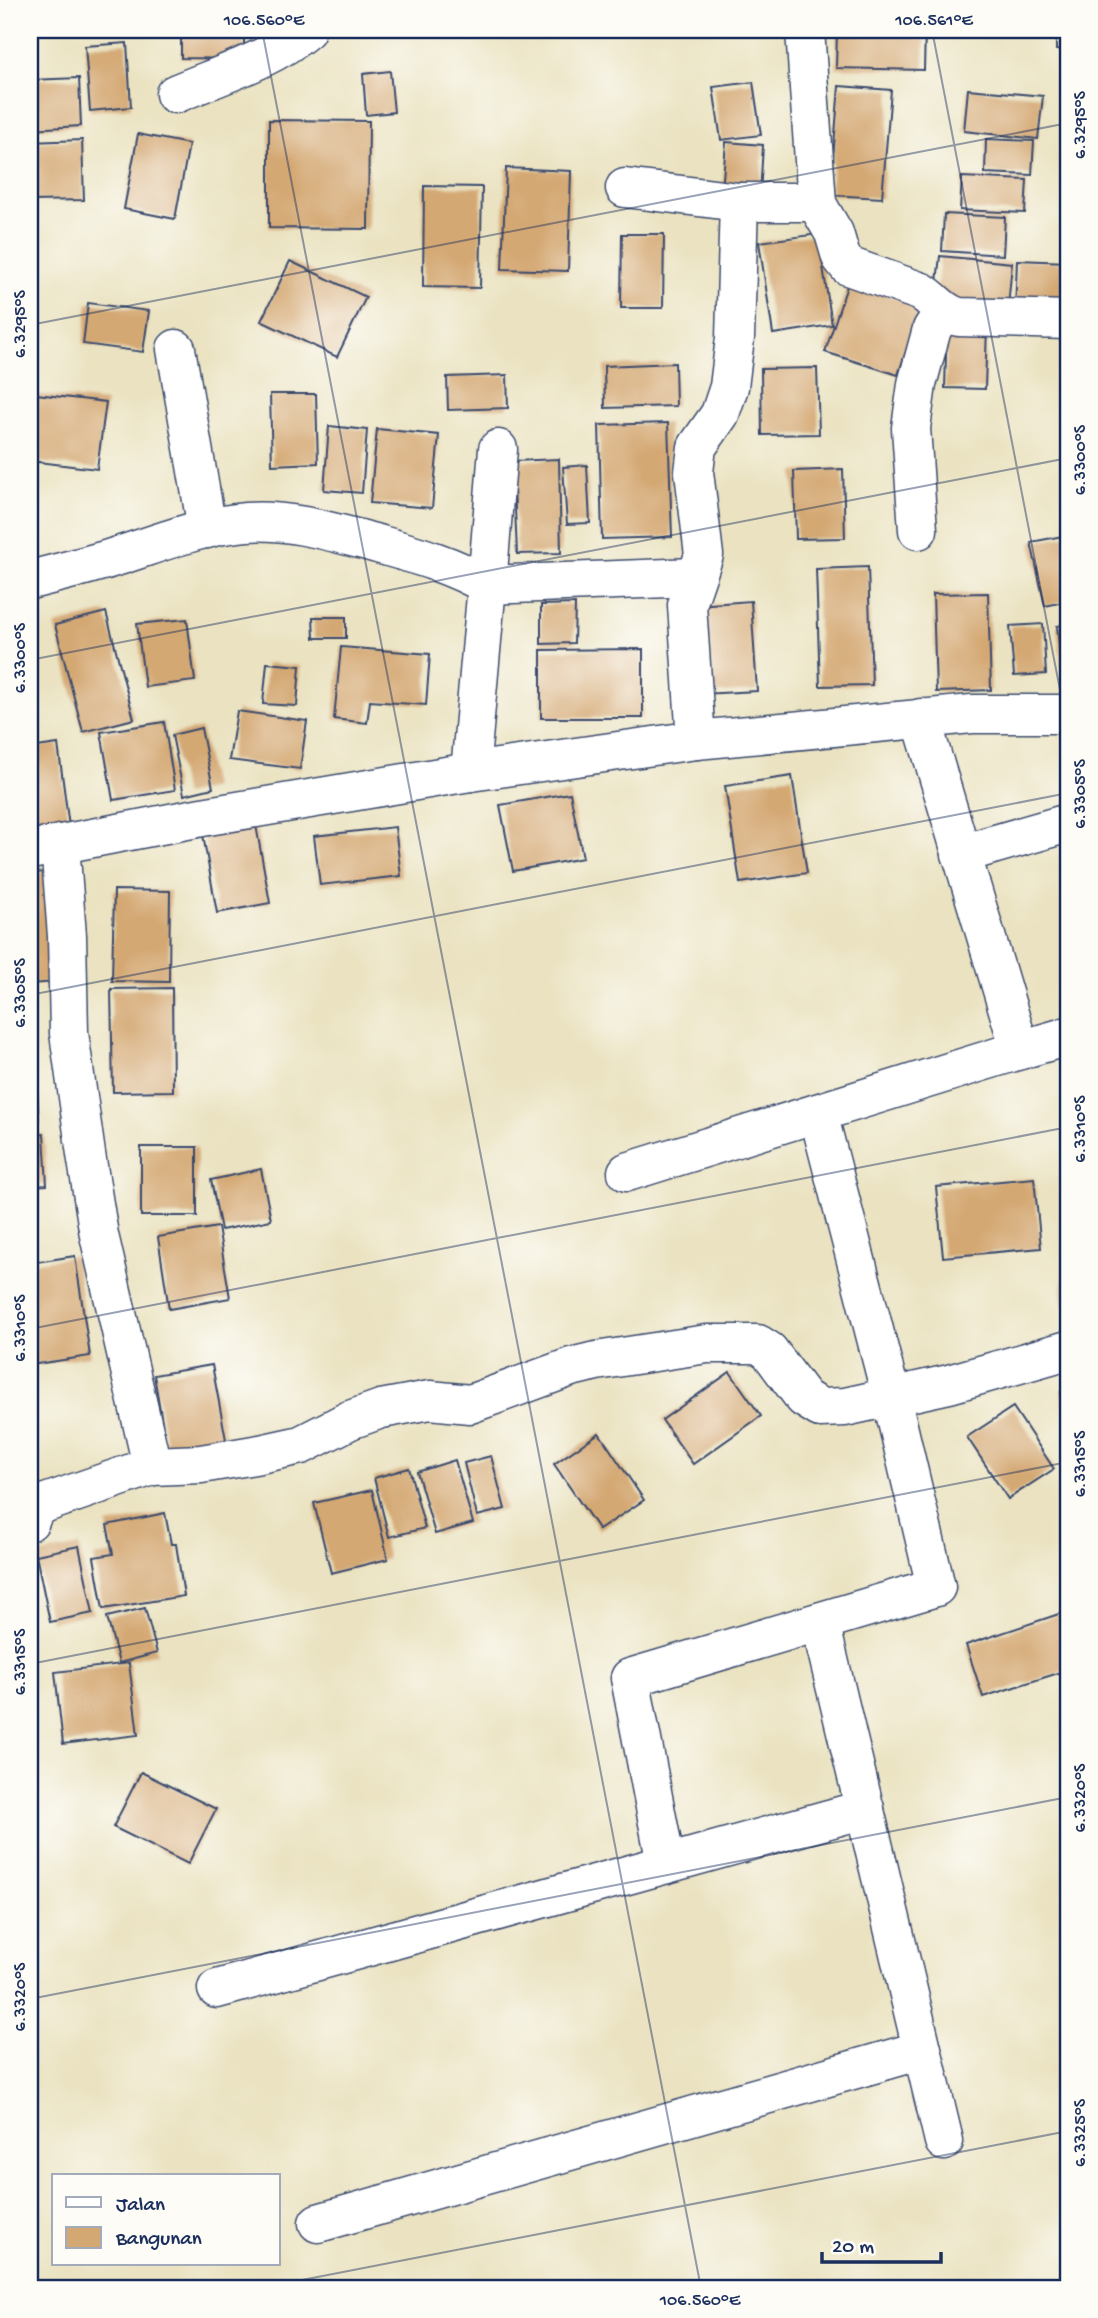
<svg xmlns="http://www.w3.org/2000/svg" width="1098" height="2318" viewBox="0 0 1098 2318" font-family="'Gochi Hand',sans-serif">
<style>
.building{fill:#d4a873}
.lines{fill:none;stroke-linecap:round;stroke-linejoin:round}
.minor-casing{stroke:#3a4a6d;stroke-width:41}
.minor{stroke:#fff;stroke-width:38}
.ticks{fill:none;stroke:#1b2f5e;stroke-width:2;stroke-opacity:0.45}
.neatline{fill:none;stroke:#1b2f5e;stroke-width:2.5}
.ticks-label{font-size:18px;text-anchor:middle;fill:#1b2f5e}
</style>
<rect width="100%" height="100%" fill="#fdfcf7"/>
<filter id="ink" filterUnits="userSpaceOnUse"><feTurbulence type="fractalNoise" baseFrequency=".0143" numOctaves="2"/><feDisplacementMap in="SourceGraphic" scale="14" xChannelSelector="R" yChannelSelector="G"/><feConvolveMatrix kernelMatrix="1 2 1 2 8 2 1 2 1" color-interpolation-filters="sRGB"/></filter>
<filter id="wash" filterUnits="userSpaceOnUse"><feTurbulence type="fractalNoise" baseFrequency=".00686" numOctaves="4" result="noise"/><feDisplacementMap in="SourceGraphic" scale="28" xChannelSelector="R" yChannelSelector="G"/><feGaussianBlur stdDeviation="1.57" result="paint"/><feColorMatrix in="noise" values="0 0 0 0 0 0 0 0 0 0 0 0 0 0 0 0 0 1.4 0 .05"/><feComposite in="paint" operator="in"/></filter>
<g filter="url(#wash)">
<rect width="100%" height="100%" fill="#eae2c0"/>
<g id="blocks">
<g class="building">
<polygon points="181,30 244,30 244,59 181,58"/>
<polygon points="837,30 925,30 924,70 836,68"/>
<rect x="1056" y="30" width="12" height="20"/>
<polygon points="127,43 131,107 90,111 85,46"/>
<polygon points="390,71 394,112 366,115 363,74"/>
<polygon points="79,78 81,126 30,129 30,80"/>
<polygon points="753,82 761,135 721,140 713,87"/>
<polygon points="839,86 891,90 882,198 830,195"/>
<polygon points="968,89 1043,96 1038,139 964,131"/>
<polygon points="269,120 369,121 368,229 269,228"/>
<polygon points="138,134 189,144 175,219 124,209"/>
<polygon points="986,139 1034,141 1032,175 985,173"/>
<polygon points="82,140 84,200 30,201 30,142"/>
<polygon points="726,142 763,145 760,195 722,192"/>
<polygon points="506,168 571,171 568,271 502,269"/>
<polygon points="962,177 1027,180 1025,213 960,210"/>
<polygon points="424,186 482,187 480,288 423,287"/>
<polygon points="944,214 1005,217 1003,255 942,251"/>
<polygon points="622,234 664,234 663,308 621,308"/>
<polygon points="818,234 832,325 773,334 759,242"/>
<polygon points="940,256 1012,263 1008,307 935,299"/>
<polygon points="1017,260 1068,262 1068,314 1015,312"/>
<polygon points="290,261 366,297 337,357 261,321"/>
<polygon points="848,283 921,306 898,375 825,352"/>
<polygon points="88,303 149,311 143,352 83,344"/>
<polygon points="947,324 987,325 985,389 945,388"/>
<polygon points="675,363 676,406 605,408 604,366"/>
<polygon points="817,368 819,434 762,435 761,369"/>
<polygon points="507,375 508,408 448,410 447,377"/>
<polygon points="36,394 106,402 97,469 30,461"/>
<polygon points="270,394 316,394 318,463 272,465"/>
<polygon points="668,423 672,537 602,539 599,425"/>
<polygon points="329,426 367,430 362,493 324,490"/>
<polygon points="377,429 439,435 432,508 370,503"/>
<polygon points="559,459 561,553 517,554 513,461"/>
<polygon points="587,465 590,523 567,524 563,467"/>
<polygon points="843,469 845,538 796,539 794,471"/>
<polygon points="1068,535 1068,601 1045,606 1031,542"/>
<polygon points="868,567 872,685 820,686 816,569"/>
<polygon points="988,593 991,690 936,692 933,594"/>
<polygon points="751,601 757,691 702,694 697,605"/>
<polygon points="575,604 574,643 541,644 541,605"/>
<polygon points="106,612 134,719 83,732 55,625"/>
<polygon points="313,617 346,617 346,638 314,638"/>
<polygon points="187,619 195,681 145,687 137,624"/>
<polygon points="1043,624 1046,674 1014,676 1010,626"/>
<polygon points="1068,624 1068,687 1064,688 1057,626"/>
<polygon points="341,647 430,654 426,705 370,701 367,723 334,719"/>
<polygon points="643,649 643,718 541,718 541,650"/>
<polygon points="267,663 300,666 297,706 263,704"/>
<polygon points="237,711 307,721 300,769 229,760"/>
<polygon points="164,722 175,790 113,800 101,732"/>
<polygon points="201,728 213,788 184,795 172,735"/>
<polygon points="58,744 70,834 36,838 30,789 30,748"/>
<polygon points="792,776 807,873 740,883 725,786"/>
<polygon points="570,793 583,858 513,871 500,805"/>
<polygon points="256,825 270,903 217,913 203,835"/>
<polygon points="395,827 401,876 320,885 314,836"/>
<polygon points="49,872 57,982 30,984 30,873"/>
<polygon points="114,890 170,891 169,982 112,981"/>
<polygon points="172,988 173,1091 113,1092 111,989"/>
<polygon points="30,1089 37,1089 39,1126 30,1127"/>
<polygon points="44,1134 47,1185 30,1186 30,1135"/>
<rect x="141" y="1147" width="56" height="69"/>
<polygon points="261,1169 271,1220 221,1230 211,1180"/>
<polygon points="1034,1178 1041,1248 943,1257 936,1187"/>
<polygon points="218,1227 230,1298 169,1309 158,1237"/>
<polygon points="1064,1242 1068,1242 1068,1304 1062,1304"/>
<polygon points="75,1256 90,1356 30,1365 30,1263"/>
<polygon points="212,1365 227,1445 168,1456 154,1375"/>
<polygon points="730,1372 761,1416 693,1464 662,1420"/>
<polygon points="1068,1390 1068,1414 1067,1414 1061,1392"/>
<polygon points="1013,1407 1054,1469 1008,1499 967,1437"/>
<polygon points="599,1433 644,1500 599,1530 554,1464"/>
<polygon points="491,1456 505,1509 477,1516 464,1463"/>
<polygon points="455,1460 473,1523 435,1534 417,1472"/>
<polygon points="409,1468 425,1528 389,1537 374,1478"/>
<polygon points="372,1490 388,1559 331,1573 314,1503"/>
<polygon points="165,1513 171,1544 176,1544 184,1596 103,1609 94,1557 113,1554 107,1525"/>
<polygon points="79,1546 93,1613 50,1622 36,1555"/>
<polygon points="145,1608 157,1653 119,1663 107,1617"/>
<polygon points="1068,1611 1068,1670 983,1697 966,1645"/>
<polygon points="129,1663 138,1735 63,1744 55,1672"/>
<polygon points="141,1772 216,1809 188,1864 113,1827"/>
</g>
</g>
</g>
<g filter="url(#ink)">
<use href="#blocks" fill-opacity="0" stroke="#3a4a6d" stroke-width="2"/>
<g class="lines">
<g class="minor-casing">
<g id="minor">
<polyline points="805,30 817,204"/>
<path d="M175 94C217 76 271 60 306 30"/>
<path d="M625 188 739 202H808L817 204 834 233 841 257 848 266 922 292C936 301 942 313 959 317L1068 320"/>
<polyline points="176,349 207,529"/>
<polyline points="498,449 487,585 695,577"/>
<polyline points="918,530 911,428 917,384 932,329 943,312"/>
<path d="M30 580C54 574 78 568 102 561 150 547 197 526 246 522 287 519 329 531 367 541 409 553 449 563 487 585L470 772"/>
<polyline points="696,740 687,605 704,555 694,472 697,447 720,414 729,387 735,338 739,202"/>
<polyline points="60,844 67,936 69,1033 86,1154 99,1235 152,1466 201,1464 260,1454 301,1445 350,1420 381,1409 430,1400 470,1404 571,1367 596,1361 707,1344 758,1344 769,1351 804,1398 820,1408 845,1407 949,1384 1068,1350"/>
<polyline points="30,850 202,817 470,772 696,740 972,714 1068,714"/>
<polyline points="961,854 1068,823"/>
<polyline points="1020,1050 1068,1036"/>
<polyline points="627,1172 1020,1050 921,718"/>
<polyline points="30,1521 34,1511 40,1505 152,1466"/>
<polyline points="820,1622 944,2141"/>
<polyline points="666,1864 630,1678 936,1587 891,1396 818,1113"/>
<polyline points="217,1989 865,1809"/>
<polyline points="318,2223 922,2050"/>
</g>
</g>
<use href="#minor" class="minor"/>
</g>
</g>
<path class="ticks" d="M262 30 701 2288M932 30 1068 731M30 325 1068 123M30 660 1068 458M30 995 1068 793M30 1329 1068 1127M30 1664 1068 1462M30 1999 1068 1797M30 2279 32 2288M261 2288 1068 2131"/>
<rect width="1098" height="2318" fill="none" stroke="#fdfcf7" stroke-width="77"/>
<rect x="52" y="2174" width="228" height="91" fill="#fdfcf7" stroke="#a3aaba" stroke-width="2"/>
<rect x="66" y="2197" width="35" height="10" fill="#ffffff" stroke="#a3aaba" stroke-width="2"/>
<text x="116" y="2210" font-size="21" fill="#1b2f5e">Jalan</text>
<rect x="66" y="2227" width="35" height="21" fill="#d4a873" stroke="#a3aaba" stroke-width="2"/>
<text x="116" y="2244" font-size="21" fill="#1b2f5e">Bangunan</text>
<path d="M822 2252v10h119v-10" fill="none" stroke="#1b2f5e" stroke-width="3.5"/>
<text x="832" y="2252" font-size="21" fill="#1b2f5e" stroke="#fdfcf7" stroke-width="5" paint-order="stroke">20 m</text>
<rect x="38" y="38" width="1022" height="2242" class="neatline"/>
<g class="ticks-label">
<text x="264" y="25">106.560°E</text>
<text x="934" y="25">106.561°E</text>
<text transform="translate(1079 125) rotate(-90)" y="6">6.3295°S</text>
<text transform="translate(19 324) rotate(-90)" y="6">6.3295°S</text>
<text transform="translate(1079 460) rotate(-90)" y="6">6.3300°S</text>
<text transform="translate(19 658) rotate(-90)" y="6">6.3300°S</text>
<text transform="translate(1079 794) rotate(-90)" y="6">6.3305°S</text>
<text transform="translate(19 993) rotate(-90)" y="6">6.3305°S</text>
<text transform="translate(1079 1129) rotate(-90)" y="6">6.3310°S</text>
<text transform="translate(19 1328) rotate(-90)" y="6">6.3310°S</text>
<text transform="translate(1079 1464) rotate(-90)" y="6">6.3315°S</text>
<text transform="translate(19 1662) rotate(-90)" y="6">6.3315°S</text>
<text transform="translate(1079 1798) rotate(-90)" y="6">6.3320°S</text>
<text transform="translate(19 1997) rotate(-90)" y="6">6.3320°S</text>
<text transform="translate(1079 2133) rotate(-90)" y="6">6.3325°S</text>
<text x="700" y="2305">106.560°E</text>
</g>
</svg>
